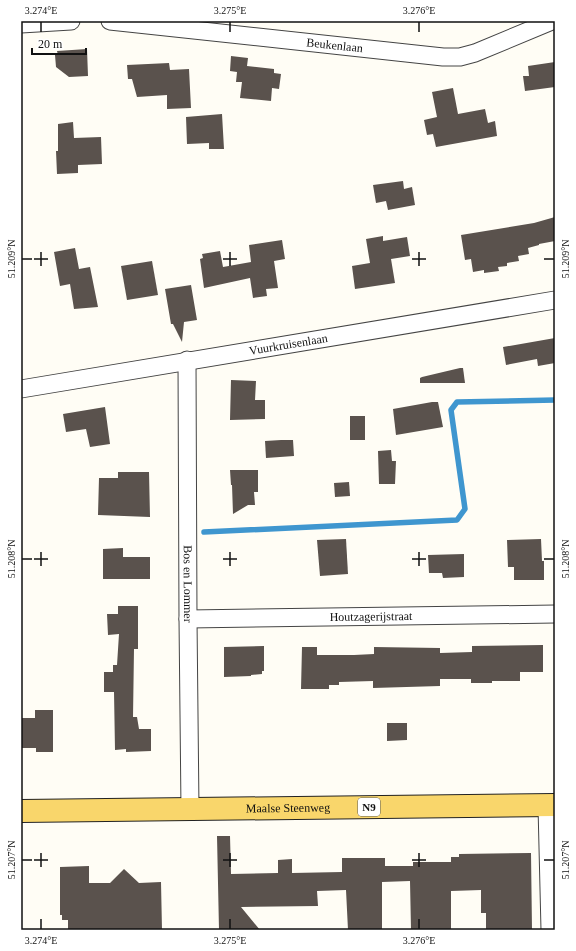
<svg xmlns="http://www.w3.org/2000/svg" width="576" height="951" viewBox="0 0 576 951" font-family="'Times New Roman',serif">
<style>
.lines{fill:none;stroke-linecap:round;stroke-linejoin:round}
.stream{stroke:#3f96cf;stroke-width:5.5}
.building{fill:#5a524d}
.street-casing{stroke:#444;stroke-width:19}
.primary-casing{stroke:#222;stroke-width:24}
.street{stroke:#fff;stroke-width:17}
.primary{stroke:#f9d66b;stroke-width:22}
.ticks{fill:none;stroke:#111;stroke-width:1.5}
.labels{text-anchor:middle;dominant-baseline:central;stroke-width:4;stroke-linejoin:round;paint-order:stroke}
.shield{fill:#fff;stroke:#585858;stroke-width:1}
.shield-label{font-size:11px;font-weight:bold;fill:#111}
.street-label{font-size:12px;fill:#111;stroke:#fff}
.neatline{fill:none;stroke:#111;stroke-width:1.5}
.ticks-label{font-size:10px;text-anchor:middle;fill:#111}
</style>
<rect width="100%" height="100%" fill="#fffdf5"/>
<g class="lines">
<polyline class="stream" points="204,532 457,520 465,509 451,410 457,402 555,400"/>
</g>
<g class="building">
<polygon points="87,49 88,76 69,77 56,67 55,55 58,55 57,51"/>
<polygon points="231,56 248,58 247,66 274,69 274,73 281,74 279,89 272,88 271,101 240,98 242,82 236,82 237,72 230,71"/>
<polygon points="555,62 555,87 525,91 523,76 529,76 528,66"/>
<polygon points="169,63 170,70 189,69 191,108 167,109 167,95 137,97 132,79 128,79 127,65"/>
<polygon points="453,88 458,114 485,109 488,123 495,121 497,136 436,147 433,134 427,135 424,120 437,117 432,92"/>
<polygon points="222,114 224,149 209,149 209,143 187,144 186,117"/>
<polygon points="73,122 74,138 101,137 102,164 78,165 78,173 57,174 56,151 58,151 58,124"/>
<polygon points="403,181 404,189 412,187 415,205 388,210 386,201 376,203 373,185"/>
<polygon points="555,217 555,241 539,244 539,245 528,248 529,254 518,256 519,261 507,263 507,266 498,267 499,271 484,273 484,270 473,272 471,259 465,260 461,235 534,223"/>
<polygon points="383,236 383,241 407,237 410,256 391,259 395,283 355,289 352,266 370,263 366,239"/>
<polygon points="282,240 285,259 274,261 278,288 266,289 267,296 253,298 250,278 204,288 200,259 203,258 202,254 220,251 223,267 251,262 249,245"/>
<polygon points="75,248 79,269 90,267 98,307 74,309 70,284 60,286 54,252"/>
<polygon points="152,261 158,295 127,300 121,266"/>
<polygon points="191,285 197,320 184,322 182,342 173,324 171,324 165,289"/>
<polygon points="555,338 555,363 538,366 537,359 506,365 503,347"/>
<polygon points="460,368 463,368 465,383 420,383 420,378 422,377"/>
<polygon points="231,380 256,381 255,400 265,400 265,419 230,420"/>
<polygon points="432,402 438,402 443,427 396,435 393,409"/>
<polygon points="105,407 110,444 90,447 86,429 66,432 63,414"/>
<rect x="350" y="416" width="15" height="24"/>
<polygon points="281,440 293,440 294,456 266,458 265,441"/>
<polygon points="391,450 392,461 396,461 395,484 379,484 378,451"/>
<polygon points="230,470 258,470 258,492 254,492 255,505 248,505 233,514 232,485 231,485"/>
<polygon points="118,472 149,472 150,517 98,515 99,478 118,478"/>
<polygon points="349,482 350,496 335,497 334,483"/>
<polygon points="346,539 348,574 320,576 317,540"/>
<polygon points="541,539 542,561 544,561 544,580 514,580 514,567 508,567 507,540"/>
<polygon points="123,548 123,557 150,557 150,579 103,579 103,549"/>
<polygon points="464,554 464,577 443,578 442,573 429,573 428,555"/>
<polygon points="118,606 138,606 138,649 134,649 133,717 137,717 139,729 151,729 151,751 126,752 126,749 115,750 114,692 104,692 104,672 113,672 113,665 117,665 119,634 108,635 107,614 118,614"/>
<polygon points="543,645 543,672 520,672 520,681 492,681 492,683 471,683 471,679 440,679 440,686 373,688 373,681 339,682 339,685 329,685 329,689 301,689 302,647 317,647 317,655 354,655 374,654 374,647 440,648 440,653 472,652 472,646"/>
<polygon points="264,646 264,671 262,671 262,674 251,675 251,676 224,677 224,647"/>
<polygon points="35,710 53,710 53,752 36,752 36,748 21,748 21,718 35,718"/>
<polygon points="387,723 407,723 407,740 387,741"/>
<polygon points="217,836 230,836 231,874 278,873 278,860 292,859 292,873 342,872 342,858 385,858 385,866 413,866 413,862 451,862 451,857 459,857 459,854 531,853 532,930 486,930 486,913 481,913 481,890 451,891 451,930 411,930 410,881 382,882 382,929 348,930 346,890 317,891 318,906 241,907 260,930 219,930"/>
<polygon points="89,866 89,883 110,883 124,869 139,883 161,882 162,930 68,930 68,920 62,920 62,915 60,915 60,867"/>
</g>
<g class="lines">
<g class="street-casing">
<g id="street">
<path id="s1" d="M110 21 443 57H460L475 53 552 21"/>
<polyline points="21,24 71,21"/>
<path id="s2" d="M187 360 188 619 190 809"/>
<path id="s3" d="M21 389 555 300"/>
<path id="s4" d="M188 619 555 614"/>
<polyline points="547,806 550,930"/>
</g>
</g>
<g class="primary-casing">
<g id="primary">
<path id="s5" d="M21 811 555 805"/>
</g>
</g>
<use href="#street" class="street"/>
<use href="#primary" class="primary"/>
</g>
<path class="ticks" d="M41 22V32M230 22V32M419 22V32M41 252V266M230 252V266M419 252V266M22 259H32M34 259H48M223 259H237M412 259H426M544 259H554M41 552V566M230 552V566M419 552V566M22 559H32M34 559H48M223 559H237M412 559H426M544 559H554M41 853V867M230 853V867M419 853V867M22 860H32M34 860H48M223 860H237M412 860H426M544 860H554M41 919V929M230 919V929M419 919V929"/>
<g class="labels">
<rect class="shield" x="358" y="798" width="22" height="18" rx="3"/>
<g class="shield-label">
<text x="369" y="807">N9</text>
</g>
<g class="street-label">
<text stroke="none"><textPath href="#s1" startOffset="226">Beukenlaan</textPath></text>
<text stroke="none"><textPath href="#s3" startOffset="271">Vuurkruisenlaan</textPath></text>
<text stroke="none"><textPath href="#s2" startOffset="224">Bos en Lommer</textPath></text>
<text stroke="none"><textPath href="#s4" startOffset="183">Houtzagerijstraat</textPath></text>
<text stroke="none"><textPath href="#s5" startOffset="267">Maalse Steenweg</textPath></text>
</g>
</g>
<rect width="576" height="951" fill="none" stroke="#ffffff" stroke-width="44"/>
<path d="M32 48v6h54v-6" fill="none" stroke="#111111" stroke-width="2"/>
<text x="38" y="48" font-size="12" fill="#111111" stroke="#ffffff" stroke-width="3" paint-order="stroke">20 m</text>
<rect x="22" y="22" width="532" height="907" class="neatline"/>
<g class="ticks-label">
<text x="41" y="14">3.274°E</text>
<text x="230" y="14">3.275°E</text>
<text x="419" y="14">3.276°E</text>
<text transform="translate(11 259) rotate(-90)" y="4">51.209°N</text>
<text transform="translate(565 259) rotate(-90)" y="4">51.209°N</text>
<text transform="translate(11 559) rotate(-90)" y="4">51.208°N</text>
<text transform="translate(565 559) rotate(-90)" y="4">51.208°N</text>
<text transform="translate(11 860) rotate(-90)" y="4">51.207°N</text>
<text transform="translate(565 860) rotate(-90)" y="4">51.207°N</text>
<text x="41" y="944">3.274°E</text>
<text x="230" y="944">3.275°E</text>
<text x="419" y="944">3.276°E</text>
</g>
</svg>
